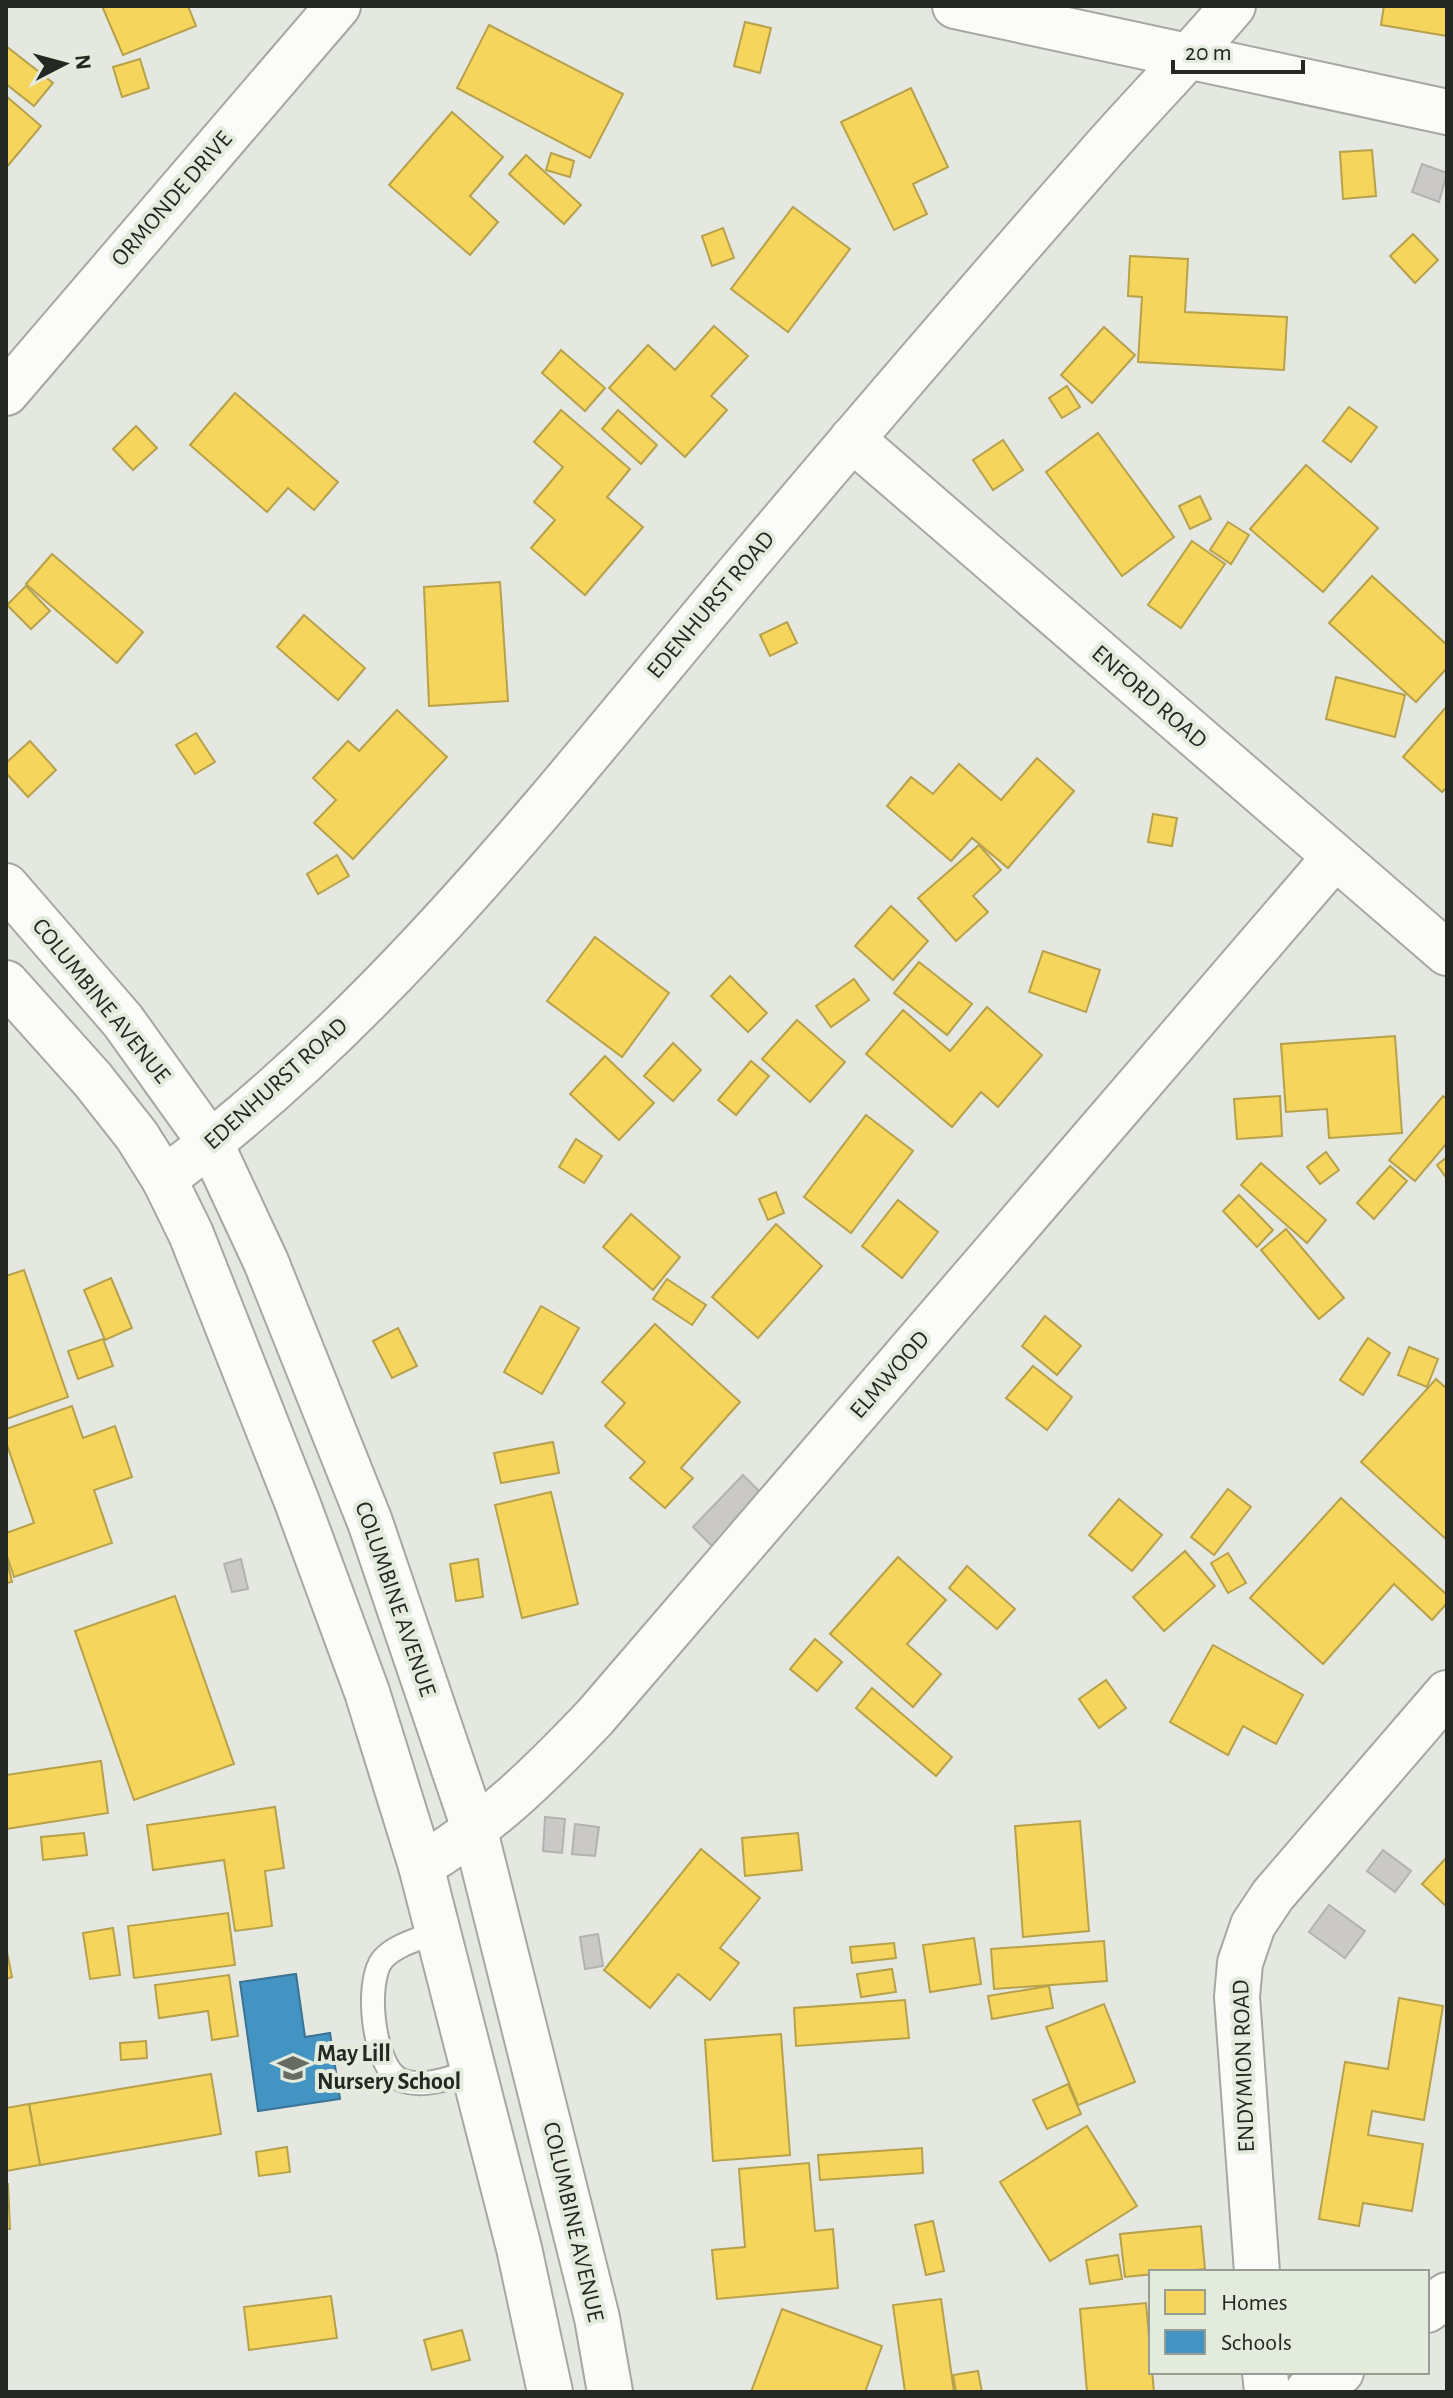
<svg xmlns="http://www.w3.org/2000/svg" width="1453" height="2398" viewBox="0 0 1453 2398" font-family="'Alegreya Sans',sans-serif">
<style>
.homes{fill:#f6d55c;stroke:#b7a14b;stroke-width:2}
.schools{fill:#4393c3;stroke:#3a7393;stroke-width:2}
.building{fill:#cac9c8;stroke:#b2b2b0;stroke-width:2}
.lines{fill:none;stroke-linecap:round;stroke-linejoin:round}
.service-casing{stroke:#a4a8a1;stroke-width:26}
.minor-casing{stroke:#a4a8a1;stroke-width:48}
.secondary-casing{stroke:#a4a8a1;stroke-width:48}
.service{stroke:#fbfcfa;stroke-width:22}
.minor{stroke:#fbfcfa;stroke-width:44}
.secondary{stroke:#fbfcfa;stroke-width:44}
.labels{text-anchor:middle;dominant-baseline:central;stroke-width:8;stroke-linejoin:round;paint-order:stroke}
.street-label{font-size:24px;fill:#242722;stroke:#e3ebdd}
.poi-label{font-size:24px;font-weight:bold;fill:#242722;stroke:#e3ebdd;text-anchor:start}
</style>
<rect width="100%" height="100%" fill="#e4e8e0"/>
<g class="homes">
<polygon points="102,6 188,6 196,26 123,55"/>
<polygon points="1384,6 1447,6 1447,36 1381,25"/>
<polygon points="745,22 771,28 760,73 734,66"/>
<polygon points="489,25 623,94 590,158 457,88"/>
<polygon points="6,46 53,83 34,106 6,84"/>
<polygon points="140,59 149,88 122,97 113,67"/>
<polygon points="911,88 948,167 913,184 927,214 894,230 841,122"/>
<polygon points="6,96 41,126 6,168"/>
<polygon points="452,112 503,157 470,196 498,222 470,255 389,185"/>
<polygon points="1372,150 1376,196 1343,199 1340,152"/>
<polygon points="551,153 574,161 570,177 546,170"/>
<polygon points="526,155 581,205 564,224 509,174"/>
<polygon points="793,207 850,249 788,332 731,289"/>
<polygon points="723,228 734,258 712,266 702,236"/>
<polygon points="1413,234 1438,260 1415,283 1390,256"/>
<polygon points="1130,256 1188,259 1185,312 1287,317 1284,370 1138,362 1142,297 1128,296"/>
<polygon points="714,326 748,356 711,396 727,410 685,457 609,388 648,345 675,370"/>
<polygon points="1104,327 1135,355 1092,403 1061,375"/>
<polygon points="561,350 605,388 585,411 542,373"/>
<polygon points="1067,386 1080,407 1062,418 1049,398"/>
<polygon points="235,393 338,482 314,510 288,488 267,512 190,445"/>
<polygon points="1349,407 1377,427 1351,462 1323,441"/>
<polygon points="561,410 630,469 607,497 643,527 585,595 531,548 555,520 534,502 563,467 534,442"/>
<polygon points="618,410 657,445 641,464 602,429"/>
<polygon points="136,426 157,448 133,470 113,449"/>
<polygon points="1098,433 1174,537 1122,576 1046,472"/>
<polygon points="1003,440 1023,470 993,490 973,460"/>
<polygon points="1306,465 1378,528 1323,592 1250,529"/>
<polygon points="1200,496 1211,519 1190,529 1179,506"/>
<polygon points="1228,522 1249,535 1231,564 1210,550"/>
<polygon points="1192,541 1225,564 1181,628 1148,605"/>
<polygon points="52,554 143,632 117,663 26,584"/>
<polygon points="1372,576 1447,645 1447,668 1416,702 1329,623"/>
<polygon points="500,582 508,701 429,706 424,587"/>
<polygon points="26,586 50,611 31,629 7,605"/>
<polygon points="304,615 365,668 338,700 277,647"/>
<polygon points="787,622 797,643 770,656 760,635"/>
<polygon points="1336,677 1405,695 1395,737 1326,719"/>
<polygon points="1447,706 1447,787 1442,792 1403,757"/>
<polygon points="397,710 447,757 353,859 314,823 336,800 313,778 348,741 359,751"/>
<polygon points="196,733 215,762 195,774 176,745"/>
<polygon points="30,741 56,770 28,797 6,773 6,763"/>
<polygon points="1037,758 1074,791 1008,868 972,838 951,861 887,806 911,777 933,794 959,764 1001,800"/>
<polygon points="1153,814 1177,818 1172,846 1148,842"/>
<polygon points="979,845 1001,870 973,896 988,912 956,941 918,898"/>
<polygon points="337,855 349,876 318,894 307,874"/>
<polygon points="891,906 928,941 893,980 855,946"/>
<polygon points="595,937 669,993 622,1057 547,1001"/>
<polygon points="1043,951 1100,970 1086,1012 1029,992"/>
<polygon points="919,962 972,1004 947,1035 894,993"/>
<polygon points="730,976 767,1013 748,1032 711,996"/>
<polygon points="854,979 869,1000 831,1027 816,1006"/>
<polygon points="987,1007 1042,1055 998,1107 981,1092 952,1127 866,1054 903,1010 950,1051"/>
<polygon points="797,1020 845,1062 810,1102 762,1059"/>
<polygon points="1395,1036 1402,1133 1329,1138 1327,1109 1286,1112 1281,1044"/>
<polygon points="673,1043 701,1070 673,1101 644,1076"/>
<polygon points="605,1056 654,1103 619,1140 570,1094"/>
<polygon points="751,1061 769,1076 736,1115 718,1100"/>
<polygon points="1280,1096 1282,1136 1237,1139 1234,1099"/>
<polygon points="1443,1096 1447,1099 1447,1143 1415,1181 1389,1160"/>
<polygon points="866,1115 913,1151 851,1233 804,1197"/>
<polygon points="576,1139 602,1156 584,1183 559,1167"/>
<polygon points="1326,1152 1339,1170 1320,1184 1307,1167"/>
<polygon points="1447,1157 1447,1179 1437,1165"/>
<polygon points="1261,1163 1326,1220 1307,1243 1241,1185"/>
<polygon points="1390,1166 1407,1181 1374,1219 1357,1203"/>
<polygon points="776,1192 784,1213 768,1220 759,1199"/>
<polygon points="1239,1195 1273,1230 1257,1247 1223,1211"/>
<polygon points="898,1200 938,1232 902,1278 862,1246"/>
<polygon points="631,1214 680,1257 653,1290 603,1247"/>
<polygon points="776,1224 822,1266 758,1338 712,1297"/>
<polygon points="1286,1229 1344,1298 1319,1319 1261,1250"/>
<polygon points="24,1270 68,1397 6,1419 6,1276"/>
<polygon points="111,1278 132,1328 105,1340 84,1290"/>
<polygon points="667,1279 706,1305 692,1325 653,1299"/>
<polygon points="541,1306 579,1328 542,1394 504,1372"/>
<polygon points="1045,1316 1081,1346 1057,1375 1022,1346"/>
<polygon points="655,1324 740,1402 681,1468 693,1478 665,1508 630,1478 645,1462 605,1426 625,1403 602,1382"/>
<polygon points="398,1328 417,1366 392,1378 373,1341"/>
<polygon points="1368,1338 1390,1353 1363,1395 1340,1380"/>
<polygon points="103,1339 113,1366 78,1379 68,1351"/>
<polygon points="1409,1347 1438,1359 1427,1387 1398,1375"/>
<polygon points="1033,1366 1072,1397 1047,1430 1006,1398"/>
<polygon points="1436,1379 1447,1389 1447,1540 1361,1462"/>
<polygon points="72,1406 83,1438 115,1426 132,1477 94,1490 112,1543 14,1577 6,1553 6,1533 34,1523 6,1442 6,1429"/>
<polygon points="553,1442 559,1473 501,1483 494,1453"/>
<polygon points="1228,1489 1251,1507 1214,1555 1191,1537"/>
<polygon points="551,1492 578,1604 522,1618 495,1505"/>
<polygon points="1341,1498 1447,1595 1447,1603 1432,1620 1394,1584 1323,1664 1250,1598"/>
<polygon points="1119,1499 1162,1535 1132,1571 1089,1535"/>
<polygon points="1185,1551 1215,1586 1164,1631 1133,1597"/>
<polygon points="1228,1553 1246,1583 1228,1593 1211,1563"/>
<polygon points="6,1557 12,1582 6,1583"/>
<polygon points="898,1557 946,1600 907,1644 941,1674 913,1707 830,1634"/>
<polygon points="478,1559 483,1597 456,1601 450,1564"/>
<polygon points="967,1566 1015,1609 997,1629 949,1588"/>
<polygon points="175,1596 234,1764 134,1800 75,1631"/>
<polygon points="815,1639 842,1662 817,1691 790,1669"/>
<polygon points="1213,1645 1303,1695 1276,1744 1243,1726 1228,1755 1170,1722"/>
<polygon points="1106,1680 1126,1708 1099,1728 1079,1699"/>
<polygon points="872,1688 952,1757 936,1776 856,1708"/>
<polygon points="101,1761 108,1813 6,1829 6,1775"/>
<polygon points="275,1807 284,1868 265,1871 272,1926 235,1931 224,1860 153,1870 147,1825"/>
<polygon points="1080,1821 1089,1931 1023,1937 1015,1826"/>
<polygon points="84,1833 87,1855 43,1860 41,1837"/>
<polygon points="798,1833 802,1870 745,1876 742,1838"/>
<polygon points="701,1849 760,1898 720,1948 739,1963 710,2000 678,1974 650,2008 604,1970"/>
<polygon points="1447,1857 1447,1907 1422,1884"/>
<polygon points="228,1913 235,1965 134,1978 128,1926"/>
<polygon points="113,1928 120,1975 90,1979 83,1933"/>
<polygon points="974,1938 981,1984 930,1992 923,1945"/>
<polygon points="1104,1941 1107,1981 994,1989 991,1949"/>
<polygon points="894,1943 896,1958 852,1963 850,1947"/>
<polygon points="6,1947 12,1977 6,1979"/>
<polygon points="892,1969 896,1992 861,1997 857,1974"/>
<polygon points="229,1975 238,2036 212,2040 208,2011 159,2018 155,1985"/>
<polygon points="1049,1986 1053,2008 992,2019 988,1996"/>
<polygon points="1399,1998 1443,2006 1424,2120 1372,2111 1368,2135 1423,2144 1412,2211 1363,2203 1359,2226 1319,2219 1345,2062 1388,2069"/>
<polygon points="905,2000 909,2038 796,2046 794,2008"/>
<polygon points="1104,2004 1135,2082 1078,2105 1046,2027"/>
<polygon points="781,2034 790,2155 713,2161 705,2040"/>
<polygon points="146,2041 147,2058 121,2060 120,2043"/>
<polygon points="211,2074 221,2134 40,2165 29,2104"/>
<polygon points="1068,2084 1081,2114 1047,2129 1033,2100"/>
<polygon points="29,2104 40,2165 6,2171 6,2108"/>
<polygon points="1087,2126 1137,2206 1050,2261 1000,2182"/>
<polygon points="287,2147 290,2172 259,2176 256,2152"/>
<polygon points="922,2148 923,2173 820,2180 818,2155"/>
<polygon points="809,2163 815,2231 833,2229 838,2288 717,2299 712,2250 745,2247 739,2169"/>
<polygon points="6,2184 8,2184 10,2229 6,2229"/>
<polygon points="933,2221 944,2271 926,2275 915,2225"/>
<polygon points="1201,2226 1205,2269 1125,2277 1120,2234"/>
<polygon points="1118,2255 1122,2279 1090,2284 1086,2260"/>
<polygon points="331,2296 337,2338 249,2350 244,2307"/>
<polygon points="941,2299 954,2392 905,2392 893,2305"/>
<polygon points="1146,2303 1154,2392 1087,2392 1080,2309"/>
<polygon points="782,2309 882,2346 865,2392 751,2392"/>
<polygon points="462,2330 470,2360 432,2370 424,2340"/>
<polygon points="978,2371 982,2392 956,2392 953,2375"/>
</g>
<polygon class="schools" points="296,1974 305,2037 330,2033 340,2099 258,2111 240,1982"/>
<g class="building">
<polygon points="1422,164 1447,173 1439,202 1412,192"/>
<polygon points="743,1475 765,1497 714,1548 693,1527"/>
<polygon points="241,1559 248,1589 232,1592 224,1564"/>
<polygon points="545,1817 565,1819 562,1853 543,1851"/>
<polygon points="575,1824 599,1827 595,1856 572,1854"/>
<polygon points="1383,1850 1411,1871 1395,1892 1367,1871"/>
<polygon points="1329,1905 1365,1931 1345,1958 1309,1932"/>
<polygon points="598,1934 603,1966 585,1969 580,1937"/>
</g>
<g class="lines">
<g class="service-casing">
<path id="service" d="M439 1931C421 1939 396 1944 383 1959 364 1981 373 2068 401 2080 424 2089 453 2077 474 2070"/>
</g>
<g class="minor-casing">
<g id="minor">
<polyline points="955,6 1447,112"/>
<polyline points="6,393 338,6"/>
<polyline points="852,439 1447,953"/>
<path d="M164 1179C395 1007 571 771 755 554 867 421 980 290 1094 160 1139 108 1188 59 1233 6"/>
<path d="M421 1866C489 1825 541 1774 595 1717L1334 858"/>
<polyline points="1257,2272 1237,1997 1240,1963 1253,1925 1273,1895 1447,1693"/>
<polyline points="1427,2310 1447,2295"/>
<polyline points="1265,2372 1267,2392"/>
<polyline points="1307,2392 1341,2372"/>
</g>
</g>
<g class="secondary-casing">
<g id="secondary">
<polyline points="6,886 123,1021 211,1144 266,1262 370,1522 475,1831 597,2318 610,2392"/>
<polyline points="6,983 93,1080 137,1136 164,1179 191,1234 297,1502 367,1692 421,1866 519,2248 550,2392"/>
</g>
</g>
<use href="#service" class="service"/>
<use href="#minor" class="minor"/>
<use href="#secondary" class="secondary"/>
</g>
<defs>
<g id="school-bare" transform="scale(2.4)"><path d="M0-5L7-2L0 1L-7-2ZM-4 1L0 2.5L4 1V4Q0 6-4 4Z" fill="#676b64" stroke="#e3ebdd" stroke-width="2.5" paint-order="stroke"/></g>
</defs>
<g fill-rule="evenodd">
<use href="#school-bare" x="293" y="2068"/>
</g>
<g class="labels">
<g class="street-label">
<text transform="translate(172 199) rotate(-49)">ORMONDE DRIVE</text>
<text transform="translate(711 605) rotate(-50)">EDENHURST ROAD</text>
<text transform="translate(1149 697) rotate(41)">ENFORD ROAD</text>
<text transform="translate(101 1001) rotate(51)">COLUMBINE AVENUE</text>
<text transform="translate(276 1084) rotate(-42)">EDENHURST ROAD</text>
<text transform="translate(890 1375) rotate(-49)">ELMWOOD</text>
<text transform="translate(395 1599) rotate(71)">COLUMBINE AVENUE</text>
<text transform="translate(1244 2066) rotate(-92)">ENDYMION ROAD</text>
<text transform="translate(573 2222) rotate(77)">COLUMBINE AVENUE</text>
</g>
<g class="poi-label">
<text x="317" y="2054">May Lill<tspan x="317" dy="28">Nursery School</tspan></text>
</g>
</g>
<rect width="1453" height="2398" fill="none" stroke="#242722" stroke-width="16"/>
<rect x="1149" y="2270" width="280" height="104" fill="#e3ebdd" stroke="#979d92" stroke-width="2"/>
<rect x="1165" y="2290" width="40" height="24" fill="#f6d55c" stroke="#979d92" stroke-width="2"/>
<text x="1221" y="2310" font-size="24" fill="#242722">Homes</text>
<rect x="1165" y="2330" width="40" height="24" fill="#4393c3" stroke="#979d92" stroke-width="2"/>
<text x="1221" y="2350" font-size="24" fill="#242722">Schools</text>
<g transform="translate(64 64) rotate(84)" stroke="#e3ebdd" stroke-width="6" paint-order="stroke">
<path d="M0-6L14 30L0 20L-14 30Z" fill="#242722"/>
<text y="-12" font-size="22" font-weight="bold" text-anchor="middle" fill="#242722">N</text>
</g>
<path d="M1173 60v12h130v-12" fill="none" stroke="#242722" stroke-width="4"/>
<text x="1185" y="60" font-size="24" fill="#242722" stroke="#e3ebdd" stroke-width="6" paint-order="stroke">20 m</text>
</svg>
